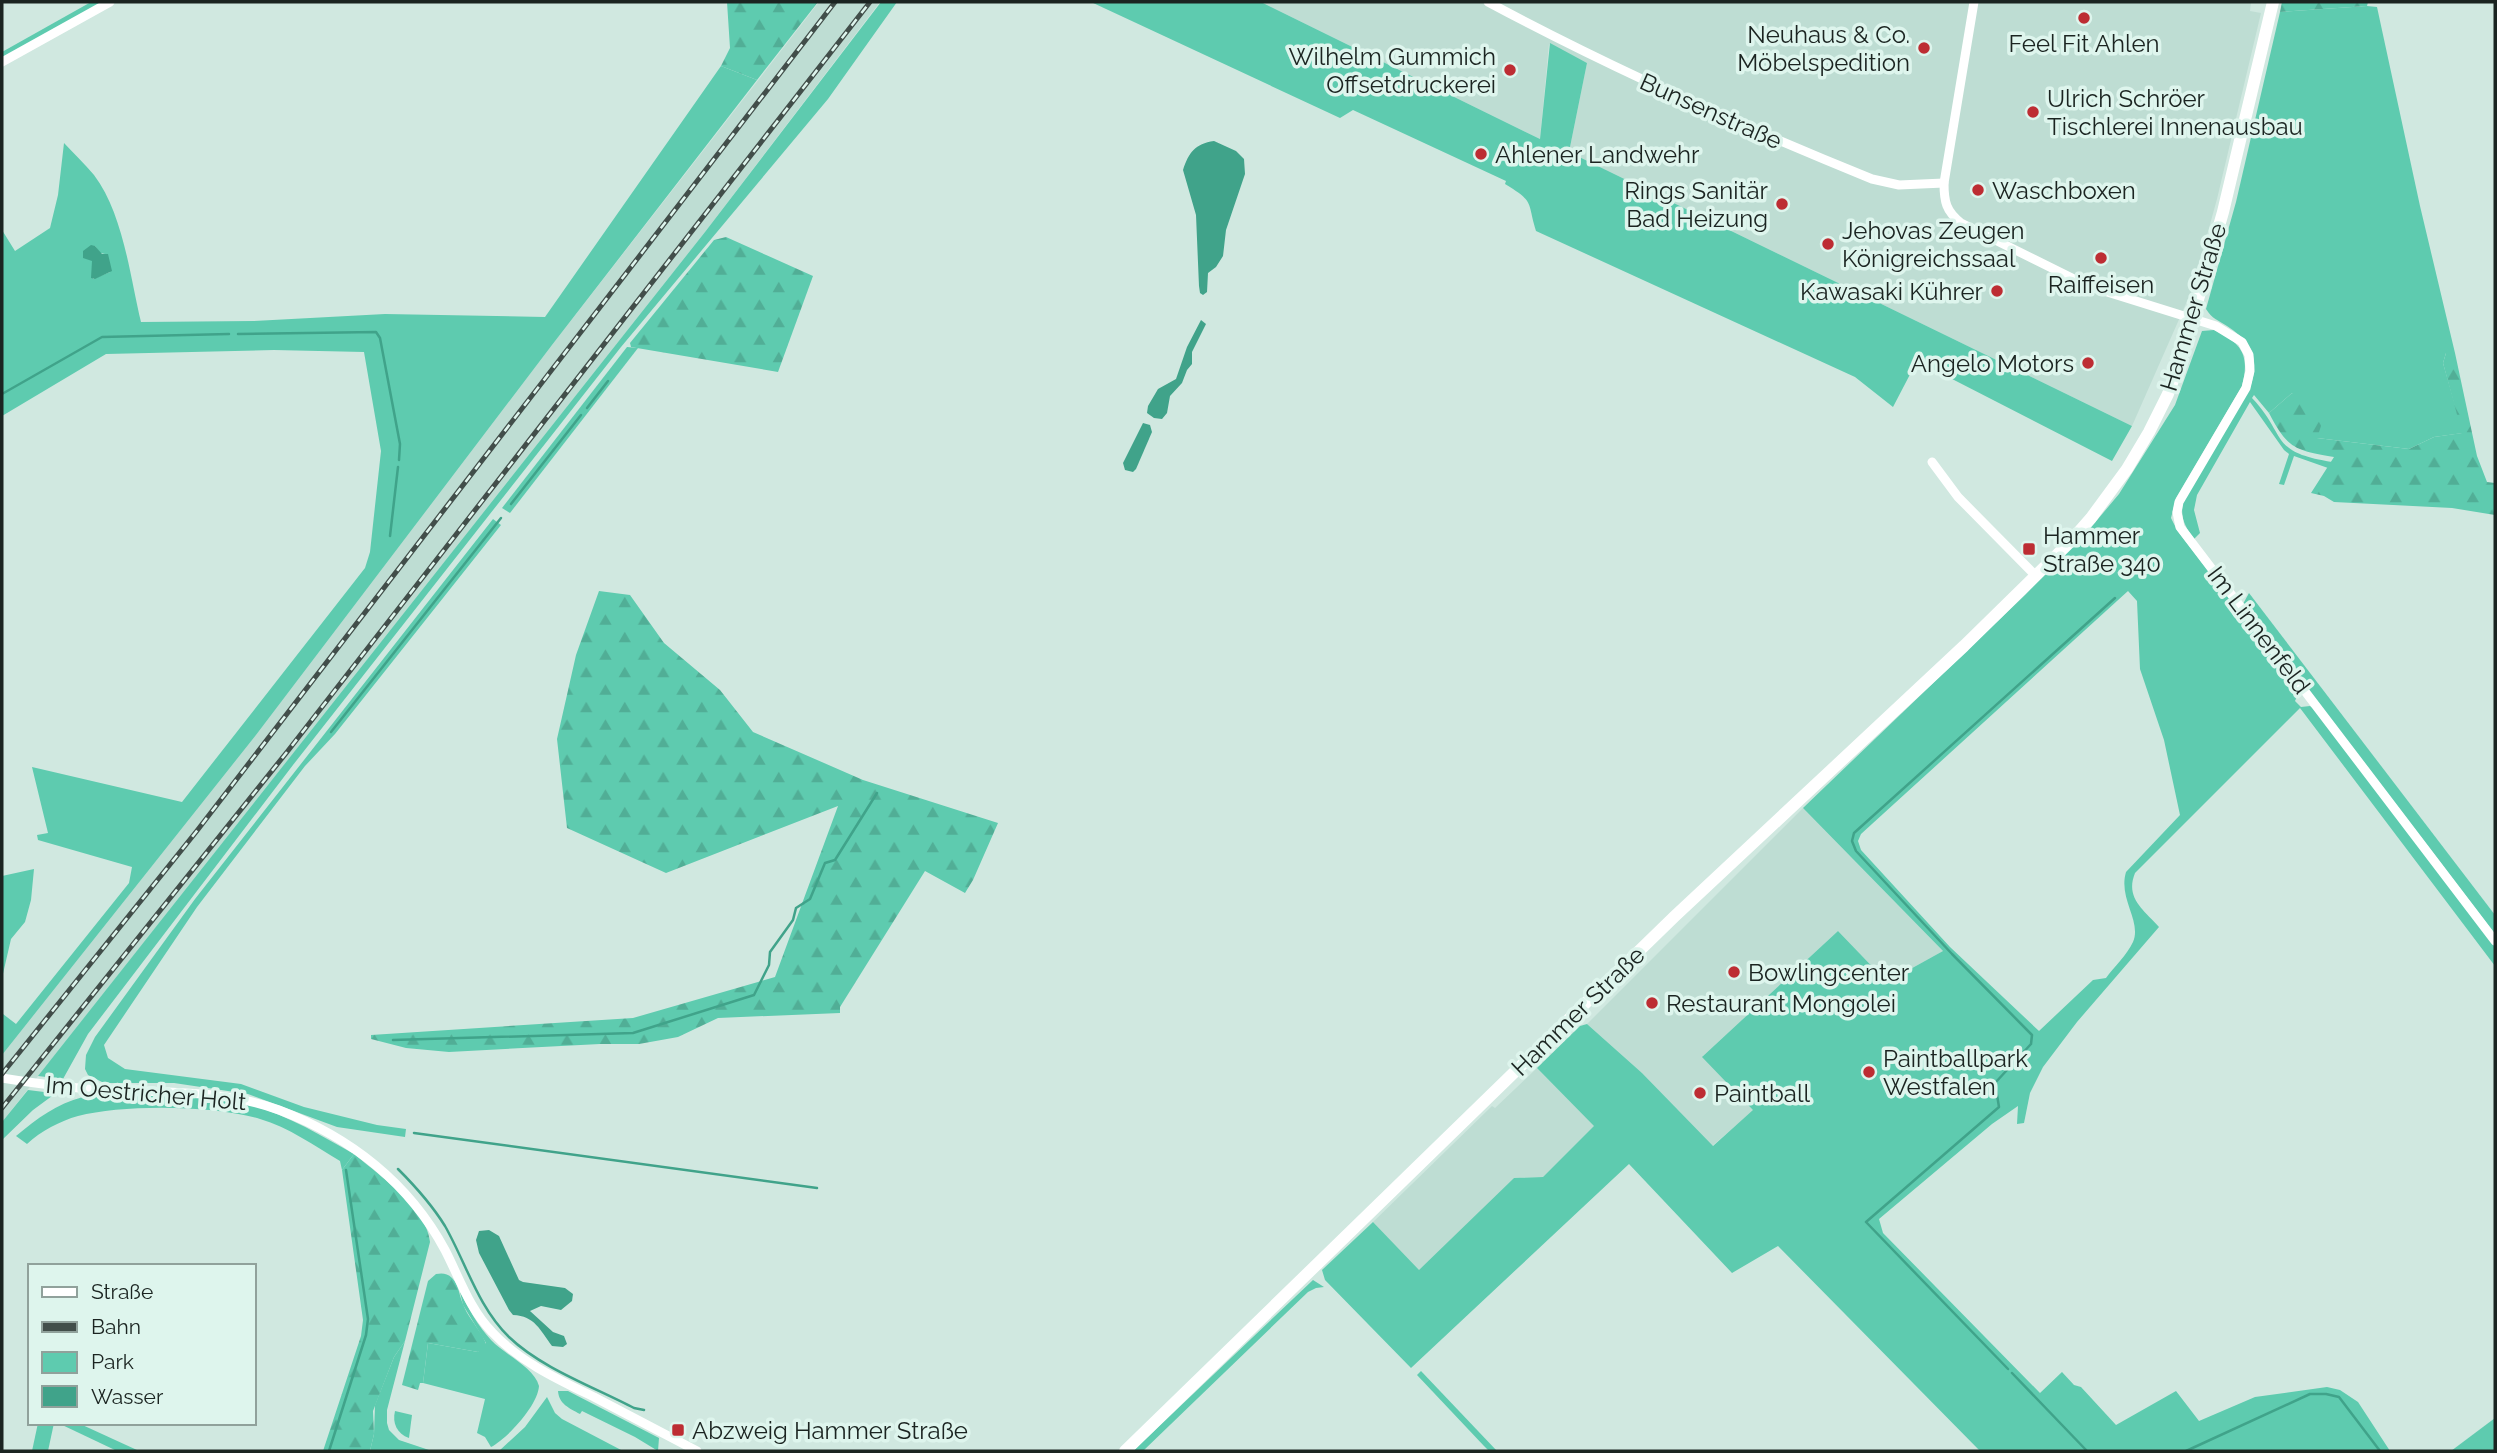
<svg xmlns="http://www.w3.org/2000/svg" width="2497" height="1453" viewBox="0 0 2497 1453" font-family="Raleway,sans-serif">
<style>
.built{fill:#beddd3}
.green{fill:#5ecbaf;fill-rule:evenodd}
.forest{fill:url(#forest-firs)}
.water{fill:#40a38a}
.lines{fill:none;stroke-linecap:round;stroke-linejoin:round}
.stream{stroke:#40a38a;stroke-width:2.5}
.minor{stroke:#fff;stroke-width:9}
.secondary{stroke:#fff;stroke-width:12}
.rail-casing{stroke:#424e4a;stroke-width:5}
.rail{stroke:#def5ed;stroke-width:2.5;stroke-dasharray:8;stroke-linecap:butt}
.poi-dot{fill:#bd2d33;stroke:#def5ed;stroke-width:2.5}
.labels{text-anchor:middle;dominant-baseline:central;stroke-width:7;stroke-linejoin:round;paint-order:stroke}
.poi-label{font-size:24px;fill:#1b2421;stroke:#def5ed;text-anchor:start}
.street-label{font-size:24px;fill:#1b2421;stroke:#def5ed}
</style>
<defs>
<pattern id="forest-firs" width="22" height="20" patternUnits="userSpaceOnUse" patternTransform="scale(1.75)"><rect width="22" height="20" fill="#5ecbaf"/><path d="M5 1l3.5 6h-7zM16 11l3.5 6h-7z" fill="#51ae96"/></pattern>
</defs>
<rect width="100%" height="100%" fill="#d0e8e0"/>
<g class="built">
<polygon points="819,2 880,2 705,232 2,1122 2,1055 256,735 552,345"/>
<polygon points="1261,2 2251,2 2250,11 2261,13 2217,199 2192,290 2132,426 1569,152 1587,63 1549,44 1540,139"/>
<polygon points="1803,808 1943,951 1887,982 1838,931 1703,1056 1754,1110 1712,1146 1642,1073 1587,1024"/>
<polygon points="1537,1068 1595,1126 1543,1177 1514,1178 1419,1271 1373,1222 1492,1106 1495,1108"/>
</g>
<g class="green">
<polygon points="91,2 103,2 2,59 2,52"/>
<polygon points="881,2 897,2 828,99 621,347 293,765 88,1034 63,1079 38,1076 705,232"/>
<path d="M1091 2H1261L1540 139 1550 43 1587 63 1569 152 2132 426 2112 461 1917 361 1893 407 1855 377 1536 231C1527 202 1535 202 1505 184L1506 181 1353 110 1340 118Z"/>
<path d="M2367 6 2377 7 2420 206 2455 353H2446L2443 363 2463 433 2434 437 2409 449 2317 438 2292 393 2269 413 2254 395 2252 398C2288 436 2268 452 2332 462L2328 468 2294 456 2284 485 2279 484 2289 454 2284 450 2250 402 2197 495 2194 510 2200 533 2194 539C2185 526 2180 518 2183 502L2250 388C2260 358 2253 343 2227 326 2218 320 2212 319 2206 309L2236 202 2280 12Z"/>
<path d="M721 66 757 80 552 345 256 735 2 1055V999L3 1014 16 1024 129 883 132 867 38 840 37 835 48 833 32 767 182 802 365 568 370 552 381 451 364 352 274 350 106 354 2 416V230L15 251 50 228 58 195 64 143C74 154 85 164 94 175 123 213 130 276 141 322L254 321 385 314 545 317ZM95 246 100 253 105 254 110 272 93 279 92 261Z"/>
<path d="M2214 330C2242 343 2250 355 2242 386L2176 498 2171 518 2177 530 2297 687 2298 694 2295 701 2301 707 2310 706 2314 709 2495 947V966L2300 708 2135 873C2125 898 2143 909 2159 927L2077 1022 2043 1067 2030 1093 2024 1123 2017 1124 2018 1106 1992 1124 1879 1219 1883 1233 2040 1393 2062 1372 2074 1385 2081 1387 2116 1425 2176 1391 2199 1421 2255 1397 2327 1387 2340 1390 2358 1402 2390 1451H1980L1778 1246 1732 1273 1629 1164 1411 1368 1325 1280 1322 1270 1373 1222 1419 1270 1514 1178 1543 1177 1594 1126 1537 1068 1580 1026 1587 1024 1642 1073 1713 1146 1753 1110 1702 1057 1838 931 1887 982 1943 951 1803 808 2025 595 2093 525 2119 494 2175 405 2202 331ZM2128 591 2137 601 2140 669 2164 740 2180 815 2126 872C2118 899 2142 921 2133 942 2127 955 2114 967 2106 978L2093 980 2039 1031 1950 947 1861 850 1858 841 1861 834Z"/>
<polygon points="627,347 638,348 510,513 502,508"/>
<polygon points="493,519 501,525 335,734 305,766 197,907 104,1045 108,1058 125,1069 241,1084 304,1107 377,1125 406,1129 405,1137 337,1127 248,1094 174,1083 104,1083 88,1075 85,1069 86,1055 95,1037 195,899"/>
<polygon points="2249,593 2495,915 2495,934 2243,604"/>
<polygon points="34,869 31,900 25,922 11,939 2,978 2,876"/>
<polygon points="28,1090 52,1093 52,1096 33,1110 2,1140 2,1122"/>
<path d="M83 1097C137 1097 193 1092 246 1104 284 1113 320 1135 354 1154L342 1170 340 1161C315 1146 288 1127 260 1119 214 1105 124 1104 78 1116 60 1121 41 1131 27 1144L16 1136C38 1118 56 1104 83 1097Z"/>
<polygon points="1313,1280 1324,1287 1316,1288 1308,1292 1143,1451 1133,1451"/>
<path d="M460 1292C469 1309 478 1326 491 1340 505 1355 534 1367 539 1386 538 1405 508 1438 491 1447L485 1437 477 1433 485 1399 423 1383 428 1343 478 1352 486 1343 463 1305Z"/>
<polygon points="405,1341 387,1410 387,1423 389,1430 399,1440 432,1451 370,1451 374,1434 375,1405 394,1357"/>
<polygon points="1421,1371 1497,1451 1489,1451 1484,1446 1417,1375"/>
<path d="M558 1391H568L659 1438 658 1451 635 1437 582 1411 580 1414C569 1408 559 1404 558 1391Z"/>
<polygon points="547,1397 555,1413 562,1419 623,1451 499,1451 525,1427"/>
<path d="M395 1411 412 1415 409 1438C397 1434 392 1423 395 1411Z"/>
<polygon points="2495,1418 2495,1451 2451,1451"/>
<polygon points="38,1423 54,1423 48,1451 32,1451"/>
<polygon points="58,1423 78,1423 137,1450 117,1451"/>
</g>
<g class="forest">
<polygon points="727,2 818,2 757,80 721,66 730,48"/>
<polygon points="2282,2 2368,2 2367,6 2280,12"/>
<polygon points="726,237 813,276 778,372 631,347 630,343 714,240"/>
<path d="M2446 353H2455L2477 456 2487 482 2495 483V515L2452 508 2334 502 2324 496 2311 493 2334 457C2296 450 2288 450 2269 413L2292 393 2324 417 2317 438 2409 449 2434 437 2462 433 2443 363Z"/>
<polygon points="599,591 630,595 664,643 720,690 753,732 863,780 998,823 973,880 965,893 925,871 840,1007 840,1013 718,1018 678,1037 639,1044 600,1044 449,1052 406,1048 371,1039 371,1035 633,1018 775,977 838,806 666,873 567,828 557,739 576,655"/>
<path d="M354 1154C377 1173 428 1210 430 1242L405 1341 394 1357 373 1411 374 1434 370 1451H323L361 1336 363 1320 342 1170Z"/>
<path d="M436 1274C442 1273 447 1273 452 1278 459 1285 459 1295 463 1304 468 1319 485 1334 487 1348L478 1352 428 1343 423 1383H420L418 1390 402 1385 428 1281Z"/>
</g>
<g class="water">
<path d="M1214 141 1236 151 1244 159 1245 174 1226 230 1223 256 1216 267 1208 273 1207 292 1203 295 1200 293 1199 286 1196 215 1183 170C1189 152 1195 144 1214 141Z"/>
<polygon points="91,245 95,246 102,254 108,254 112,271 95,279 91,278 92,261 83,258 83,251"/>
<polygon points="1201,320 1206,324 1192,352 1192,364 1187,370 1182,383 1170,396 1167,413 1162,419 1154,418 1147,413 1148,406 1158,389 1176,379 1187,347"/>
<polygon points="1143,423 1150,425 1152,432 1136,469 1133,472 1125,470 1123,463"/>
<path d="M489 1230 499 1236 519 1280 523 1282 565 1288 573 1294 572 1301 561 1310 541 1306 530 1311 553 1332 564 1336 567 1344 563 1347 552 1346C540 1330 535 1316 513 1315L509 1310 479 1253 476 1240 479 1231Z"/>
</g>
<g class="lines">
<g class="stream">
<polyline points="238,334 376,332 380,338 400,444 399,460"/>
<polyline points="2,394 102,337 229,334"/>
<polyline points="587,408 608,381"/>
<polyline points="511,504 581,415"/>
<polyline points="390,536 398,467"/>
<polyline points="331,732 501,518"/>
<polyline points="393,1040 633,1033 754,995 769,965 770,952 793,920 796,908 810,899 825,863 835,860 877,793"/>
<polyline points="414,1133 817,1188"/>
<path d="M398 1169C415 1186 432 1205 445 1226 466 1263 478 1307 509 1337 541 1368 594 1387 634 1408L644 1410"/>
<polyline points="2008,1369 1866,1222 1999,1107 1995,1083 2031,1044 2032,1035 1952,954 1856,851 1852,841 1854,833 2115,598"/>
<polyline points="2012,1373 2087,1451"/>
<polyline points="329,1451 366,1335 368,1319 346,1170"/>
<polyline points="2186,1451 2310,1394 2326,1394 2339,1397 2380,1451"/>
</g>
<g class="minor">
<path d="M1488 2C1613 69 1741 126 1872 179L1899 185 1944 183"/>
<path d="M1974 2 1944 183C1944 202 1946 211 1961 223L2088 286 2216 326 2242 342 2249 355 2250 371 2246 388 2179 502 2177 512 2180 527 2495 941"/>
<polyline points="2,62 110,2"/>
<polyline points="1932,462 1958,497 2036,576"/>
<path d="M2 1078C39 1084 75 1089 112 1090 168 1093 225 1090 279 1110 350 1137 409 1183 445 1250 459 1277 470 1310 492 1332 520 1362 557 1379 594 1397 628 1415 662 1433 697 1451"/>
</g>
<polyline class="secondary" points="1125,1451 1675,916 1964,646 2070,542 2091,518 2127,469 2149,432 2168,394 2181,359 2223,212 2273,2"/>
<g class="rail-casing">
<g id="rail">
<polyline points="2,1074 196,832 835,2"/>
<polyline points="2,1108 287,752 870,2"/>
</g>
</g>
<use href="#rail" class="rail"/>
</g>
<g class="poi-dot">
<circle cx="2084" cy="18" r="7"/>
<circle cx="1924" cy="48" r="7"/>
<circle cx="1510" cy="70" r="7"/>
<circle cx="2033" cy="112" r="7"/>
<circle cx="1481" cy="154" r="7"/>
<circle cx="1978" cy="190" r="7"/>
<circle cx="1782" cy="204" r="7"/>
<circle cx="1828" cy="244" r="7"/>
<circle cx="2101" cy="258" r="7"/>
<circle cx="1997" cy="291" r="7"/>
<circle cx="2088" cy="363" r="7"/>
<rect x="2022" y="542" width="14" height="14" rx="3.5"/>
<circle cx="1734" cy="972" r="7"/>
<circle cx="1652" cy="1003" r="7"/>
<circle cx="1869" cy="1072" r="7"/>
<circle cx="1700" cy="1093" r="7"/>
<rect x="671" y="1423" width="14" height="14" rx="3.5"/>
</g>
<g class="labels">
<g class="poi-label">
<text x="1910" y="34" text-anchor="end">Neuhaus &amp; Co.<tspan x="1910" dy="28">Möbelspedition</tspan></text>
<text x="2084" y="43" text-anchor="middle">Feel Fit Ahlen</text>
<text x="1496" y="56" text-anchor="end">Wilhelm Gummich<tspan x="1496" dy="28">Offsetdruckerei</tspan></text>
<text x="2047" y="98">Ulrich Schröer<tspan x="2047" dy="28">Tischlerei Innenausbau</tspan></text>
<text x="1495" y="154">Ahlener Landwehr</text>
<text x="1768" y="190" text-anchor="end">Rings Sanitär<tspan x="1768" dy="28">Bad Heizung</tspan></text>
<text x="1992" y="190">Waschboxen</text>
<text x="1842" y="230">Jehovas Zeugen<tspan x="1842" dy="28">Königreichssaal</tspan></text>
<text x="2101" y="284" text-anchor="middle">Raiffeisen</text>
<text x="1983" y="291" text-anchor="end">Kawasaki Kührer</text>
<text x="2074" y="363" text-anchor="end">Angelo Motors</text>
<text x="2043" y="535">Hammer<tspan x="2043" dy="28">Straße 340</tspan></text>
<text x="1748" y="972">Bowlingcenter</text>
<text x="1666" y="1003">Restaurant Mongolei</text>
<text x="1883" y="1058">Paintballpark<tspan x="1883" dy="28">Westfalen</tspan></text>
<text x="1714" y="1093">Paintball</text>
<text x="692" y="1430">Abzweig Hammer Straße</text>
</g>
<g class="street-label">
<text transform="translate(1711 111) rotate(24)">Bunsenstraße</text>
<text transform="translate(2193 307) rotate(-73)">Hammer Straße</text>
<text transform="translate(2259 630) rotate(53)">Im Linnenfeld</text>
<text transform="translate(1578 1011) rotate(-44)">Hammer Straße</text>
<text transform="translate(146 1093) rotate(5)">Im Oestricher Holt</text>
</g>
</g>
<rect width="2497" height="1453" fill="none" stroke="#1b2421" stroke-width="7"/>
<rect x="28" y="1264" width="228" height="161" fill="#def5ed" stroke="#90a19b" stroke-width="2"/>
<rect x="42" y="1287" width="35" height="10" fill="#ffffff" stroke="#90a19b" stroke-width="2"/>
<text x="91" y="1299" font-size="21" fill="#1b2421">Straße</text>
<rect x="42" y="1322" width="35" height="10" fill="#424e4a" stroke="#90a19b" stroke-width="2"/>
<text x="91" y="1334" font-size="21" fill="#1b2421">Bahn</text>
<rect x="42" y="1352" width="35" height="21" fill="#5ecbaf" stroke="#90a19b" stroke-width="2"/>
<text x="91" y="1369" font-size="21" fill="#1b2421">Park</text>
<rect x="42" y="1386" width="35" height="21" fill="#40a38a" stroke="#90a19b" stroke-width="2"/>
<text x="91" y="1404" font-size="21" fill="#1b2421">Wasser</text>
</svg>
